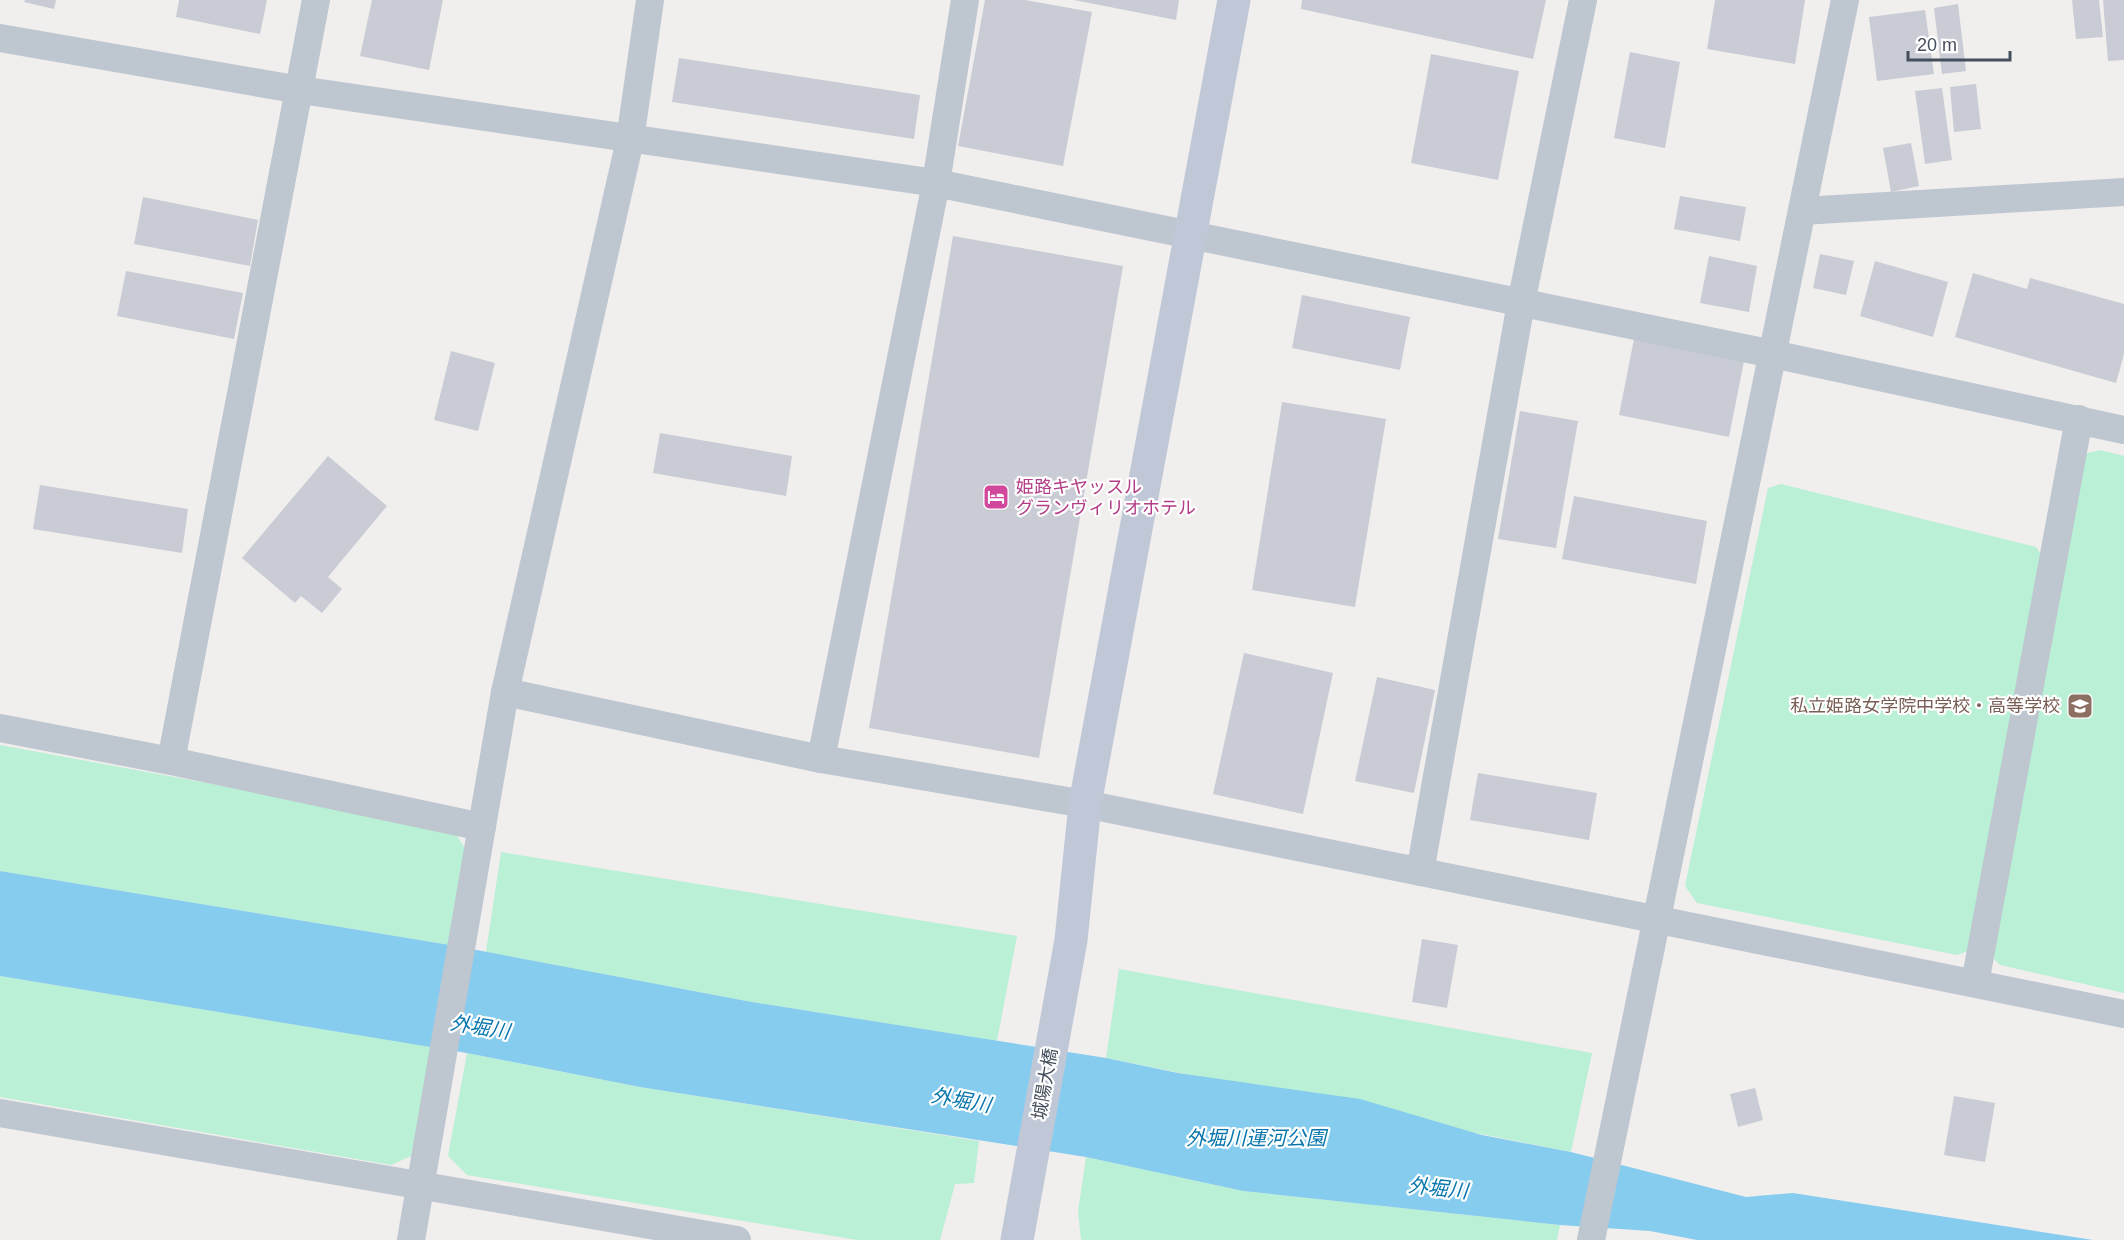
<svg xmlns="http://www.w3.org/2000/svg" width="2124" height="1240" viewBox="0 0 2124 1240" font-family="Arial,'Noto Sans JP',sans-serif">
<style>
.green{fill:#baf0d5}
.water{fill:#86ccee}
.building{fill:#c9ccd4}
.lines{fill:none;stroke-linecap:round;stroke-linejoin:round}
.street{stroke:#bec6d0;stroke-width:28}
.secondary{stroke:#c0c8d7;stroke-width:33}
.labels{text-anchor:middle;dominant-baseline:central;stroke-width:4.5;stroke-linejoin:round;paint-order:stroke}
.hotel-label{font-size:18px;fill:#b23c85;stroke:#fff;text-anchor:start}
.education-label{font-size:18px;fill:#785e54;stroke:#fff;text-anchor:end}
.street-label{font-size:18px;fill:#454e5c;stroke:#fff}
.water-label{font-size:20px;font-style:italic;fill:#0876ac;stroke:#fff}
</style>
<rect width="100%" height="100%" fill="#f1eeee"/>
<g class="green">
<polygon points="2100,450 2124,456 2124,993 2000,965 1990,955 2084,454"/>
<polygon points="1781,484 2036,547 2044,559 1968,951 1957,955 1697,903 1685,886 1768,488"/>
<polygon points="0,745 452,828 466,850 450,945 0,871"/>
<polygon points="501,852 1017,936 997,1041 752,1002 486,952"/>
<polygon points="1119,969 1592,1053 1571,1152 1106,1058"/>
<polygon points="0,976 432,1047 418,1153 391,1165 0,1097"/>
<polygon points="467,1053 640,1087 979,1141 974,1183 955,1184 940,1240 857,1240 467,1175 448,1156"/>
<polygon points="1086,1157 1243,1191 1560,1225 1557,1240 1081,1240 1078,1211"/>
</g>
<polygon class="water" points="0,871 450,945 752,1002 1106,1058 1178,1073 1360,1099 1482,1135 1571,1152 1746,1197 1793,1193 2093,1240 1697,1240 1650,1231 1560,1225 1243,1191 1086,1157 640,1087 467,1053 0,976"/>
<g class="building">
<polygon points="25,0 56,0 54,9 24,2"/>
<polygon points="179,0 267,0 260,34 176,17"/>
<polygon points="372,0 443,0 429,70 360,56"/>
<polygon points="985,0 1025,0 1092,12 1063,166 958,146"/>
<polygon points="1074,0 1179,0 1176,20"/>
<polygon points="1302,0 1546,0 1533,59 1301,9"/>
<polygon points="1715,0 1805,0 1795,64 1707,49"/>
<polygon points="2072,0 2099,0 2103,37 2076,39"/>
<polygon points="2103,0 2124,0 2124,60 2108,61"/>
<polygon points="1958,4 1966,71 1942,74 1934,8"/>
<polygon points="1925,10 1934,74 1877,81 1869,17"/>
<polygon points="1630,52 1680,62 1665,148 1614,138"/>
<polygon points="1431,54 1519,71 1498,180 1411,163"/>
<polygon points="679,58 920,95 914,139 672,102"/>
<polygon points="1976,84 1981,129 1954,132 1950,87"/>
<polygon points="1942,88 1952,160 1925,164 1915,91"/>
<polygon points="1911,143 1919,186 1891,192 1883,148"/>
<polygon points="1680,196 1746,207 1740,241 1674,229"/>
<polygon points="143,197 258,220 250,266 134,244"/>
<polygon points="953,236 1123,266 1039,758 869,728"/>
<polygon points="1820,254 1854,261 1846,295 1813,288"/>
<polygon points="1709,256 1757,266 1749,312 1700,303"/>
<polygon points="1875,261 1948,282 1933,337 1860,316"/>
<polygon points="126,271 243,293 234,339 117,316"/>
<polygon points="1973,273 2027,289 2030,278 2124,304 2124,354 2116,383 1955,337"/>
<polygon points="1302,295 1410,317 1400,370 1292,348"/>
<polygon points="1634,339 1744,361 1729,437 1619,415"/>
<polygon points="451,351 495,363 478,431 434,420"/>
<polygon points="1282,402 1386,419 1355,607 1252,590"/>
<polygon points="1520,411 1578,421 1556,548 1498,539"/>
<polygon points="660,433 792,456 786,496 653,473"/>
<polygon points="328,456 387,506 328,577 342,589 322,613 301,596 295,603 242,558"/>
<polygon points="40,485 188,509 182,553 33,529"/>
<polygon points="1574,496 1707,521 1696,584 1562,559"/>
<polygon points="1244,653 1333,673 1303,814 1213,794"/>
<polygon points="1377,677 1435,690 1414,793 1355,781"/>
<polygon points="1478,773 1597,793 1589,840 1470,820"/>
<polygon points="1422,939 1458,945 1447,1008 1412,1002"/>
<polygon points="1755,1088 1763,1120 1738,1127 1730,1094"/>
<polygon points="1954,1096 1995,1103 1985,1162 1944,1155"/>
</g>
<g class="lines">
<g class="street">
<polyline points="0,38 300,90 936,183 1773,354 2124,430"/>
<polyline points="1802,211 2124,192"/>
<polyline points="505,692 821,759 1085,804 2124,1014"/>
<polyline points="0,728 171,761 482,827"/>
<polyline points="821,759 936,183 965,0"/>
<polyline points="171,761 316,0"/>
<polyline points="1420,872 1521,303 1583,0"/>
<polyline points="1975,983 2079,419"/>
<polyline points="0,1113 737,1240"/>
<polyline points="411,1240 505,692 630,140 650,0"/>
<polyline points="1591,1240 1845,0"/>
</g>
<polyline class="secondary" points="1017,1240 1071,940 1085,804 1234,0"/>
</g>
<defs>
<g id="hotel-square" transform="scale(1.35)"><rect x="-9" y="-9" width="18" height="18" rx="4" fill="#d1479c" stroke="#fff"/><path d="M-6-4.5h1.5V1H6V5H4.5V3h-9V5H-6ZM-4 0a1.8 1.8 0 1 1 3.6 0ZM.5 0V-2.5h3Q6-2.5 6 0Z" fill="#fff"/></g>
<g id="school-square" transform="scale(1.35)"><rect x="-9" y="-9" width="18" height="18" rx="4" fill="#8d6e63" stroke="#fff"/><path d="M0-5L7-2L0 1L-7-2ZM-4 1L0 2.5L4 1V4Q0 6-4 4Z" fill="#fff"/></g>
</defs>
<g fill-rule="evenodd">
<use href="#hotel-square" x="996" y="497"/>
<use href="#school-square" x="2080" y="706"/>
</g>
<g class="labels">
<g class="hotel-label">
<text x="1016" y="487">姫路キヤッスル<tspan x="1016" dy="21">グランヴィリオホテル</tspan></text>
</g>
<g class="education-label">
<text x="2060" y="706">私立姫路女学院中学校・高等学校</text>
</g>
<g class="street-label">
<text transform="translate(1045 1084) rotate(-80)">城陽大橋</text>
</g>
<g class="water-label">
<text transform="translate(480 1027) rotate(9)">外堀川</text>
<text transform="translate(961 1100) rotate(10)">外堀川</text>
<text x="1256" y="1138">外堀川運河公園</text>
<text transform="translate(1438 1188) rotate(6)">外堀川</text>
</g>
</g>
<path d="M1908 51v9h102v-9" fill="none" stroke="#454e5c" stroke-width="3"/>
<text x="1917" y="51" font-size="18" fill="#454e5c" stroke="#ffffff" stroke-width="4.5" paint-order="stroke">20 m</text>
</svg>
